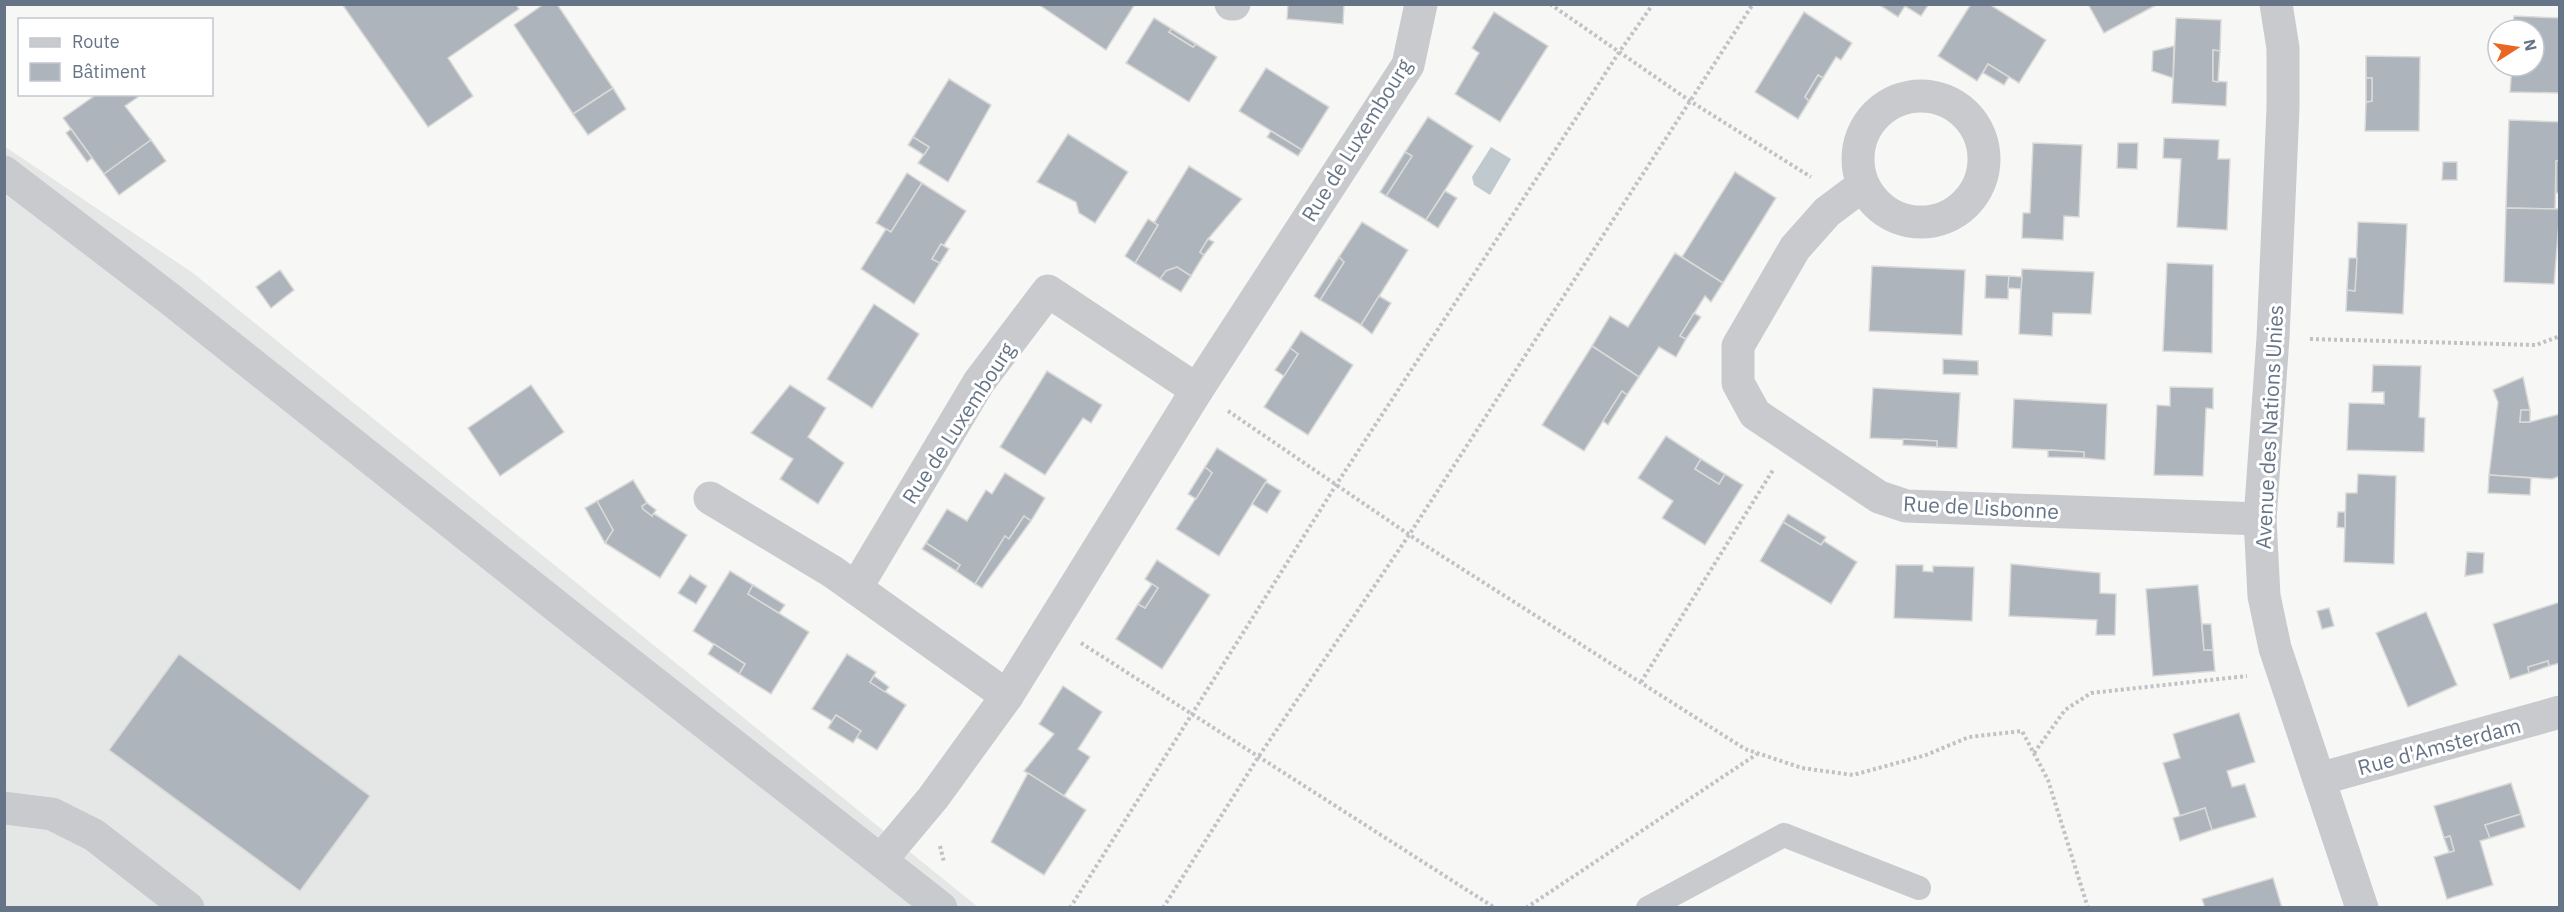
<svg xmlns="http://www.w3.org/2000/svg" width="2564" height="912" viewBox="0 0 2564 912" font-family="'IBM Plex Sans',sans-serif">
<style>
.built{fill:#e5e7e6}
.water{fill:#c0c9ce}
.building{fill:#adb4bb;stroke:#d9d9d7;stroke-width:1.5}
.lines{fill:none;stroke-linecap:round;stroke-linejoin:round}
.path{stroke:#c1c2c5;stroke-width:4;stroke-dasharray:3 3;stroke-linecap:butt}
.lane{stroke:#c8cace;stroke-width:24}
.street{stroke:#c8cace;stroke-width:33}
.labels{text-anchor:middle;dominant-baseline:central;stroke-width:6;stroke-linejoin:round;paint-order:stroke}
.street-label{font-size:21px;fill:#667487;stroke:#fff}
</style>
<rect width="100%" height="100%" fill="#f7f8f5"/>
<polygon class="built" points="4,146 193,273 978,907 5,907"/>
<polygon class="water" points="1491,147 1511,159 1490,195 1474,185 1472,177"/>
<g class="building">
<polygon points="342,4 516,4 519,9 448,58 473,96 428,127"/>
<polygon points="544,4 557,4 613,88 573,114 514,25"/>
<polygon points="1038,4 1135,4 1106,50"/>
<polygon points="1288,4 1344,4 1343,24 1287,19"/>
<polygon points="1878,4 1929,4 1921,16 1905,6 1898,17"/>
<polygon points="1971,4 1989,4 2046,40 2019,83 1988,64 1977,81 1938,56"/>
<polygon points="2088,4 2158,4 2104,33"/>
<polygon points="1494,12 1548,46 1500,122 1455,94 1479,53 1472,48"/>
<polygon points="1804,12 1852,43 1841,60 1836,57 1823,78 1818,75 1805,97 1809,101 1798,119 1755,92"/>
<polygon points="2514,16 2560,18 2560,93 2510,92 2512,66 2534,66 2534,30 2513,30"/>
<polygon points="1154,18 1172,29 1169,32 1193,47 1196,44 1217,57 1189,102 1126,63"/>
<polygon points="2176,18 2221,20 2220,51 2213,50 2213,81 2227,82 2226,106 2172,103"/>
<polygon points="1172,29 1196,44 1193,47 1169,32"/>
<polygon points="2174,46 2173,78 2152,71 2153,51"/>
<polygon points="2213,50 2220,51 2218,82 2213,81"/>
<polygon points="2366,56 2420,57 2419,131 2365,131 2366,102 2372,101 2372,78 2366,78"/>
<polygon points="1988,64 2009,77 2004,85 1983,73"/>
<polygon points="1266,68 1329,107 1302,150 1239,111"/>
<polygon points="1818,75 1823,78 1809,101 1805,97"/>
<polygon points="2366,78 2372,78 2372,101 2366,102"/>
<polygon points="949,79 991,105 948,182 918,163 929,147 913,137"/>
<polygon points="613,88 626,109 588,135 573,114"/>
<polygon points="97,94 137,94 138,97 125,106 151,140 104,174 63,118"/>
<polygon points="1428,117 1473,146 1426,220 1386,196 1412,156 1405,152"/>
<polygon points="2509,120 2560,122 2560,161 2556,161 2555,209 2506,208"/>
<polygon points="71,129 92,158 87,162 66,133"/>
<polygon points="1271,131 1302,150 1298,156 1267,137"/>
<polygon points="1068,134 1128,172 1095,223 1079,213 1076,202 1037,182"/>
<polygon points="913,137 929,147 924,155 908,145"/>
<polygon points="2164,138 2219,140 2218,159 2230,159 2227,230 2177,227 2181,159 2163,158"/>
<polygon points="151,140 166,161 119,195 104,174"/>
<polygon points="2033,143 2082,145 2079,217 2064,216 2063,240 2022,238 2023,213 2030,213"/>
<polygon points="2118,143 2138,143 2137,169 2117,168"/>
<polygon points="1405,152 1412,156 1386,196 1380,192"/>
<rect x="2556" y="161" width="4" height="32"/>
<polygon points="2443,162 2457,162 2457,180 2442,180"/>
<polygon points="1189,166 1242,199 1208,239 1200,252 1204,255 1191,276 1177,267 1166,271 1160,279 1135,263 1158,225 1154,223"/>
<polygon points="1735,172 1776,198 1723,283 1682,257"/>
<polygon points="907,173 922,183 891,232 876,223"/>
<polygon points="922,183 966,211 944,245 941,244 932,259 940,263 914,304 861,269 886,229 891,232"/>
<polygon points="1445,191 1457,198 1438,228 1426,220"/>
<polygon points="2506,208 2560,209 2554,284 2504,282"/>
<polygon points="1148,219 1158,225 1135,263 1125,256"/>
<polygon points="1362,222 1408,250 1361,325 1320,300 1344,262 1339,257"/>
<polygon points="2358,222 2407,224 2403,314 2346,311 2347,290 2355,291"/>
<polygon points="1208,239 1214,242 1204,255 1200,252"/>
<polygon points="941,244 949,249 940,263 932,259"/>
<polygon points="1675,253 1723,283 1711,302 1705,296 1680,336 1686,339 1676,357 1659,347 1639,377 1592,346 1610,316 1628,327"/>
<polygon points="1339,257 1344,262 1320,300 1314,296"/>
<polygon points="2349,258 2357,258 2355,291 2347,290"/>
<polygon points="2167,263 2213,265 2212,353 2163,351"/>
<polygon points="1872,266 1965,270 1962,335 1869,331"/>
<polygon points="1177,267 1191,276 1181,292 1160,279 1166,271"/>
<polygon points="2022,269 2094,272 2091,314 2053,313 2052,336 2019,334"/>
<polygon points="280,270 294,290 271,308 256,287"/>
<polygon points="1986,275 2009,276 2008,299 1985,298"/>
<polygon points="2009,276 2022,277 2021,289 2008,288"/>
<polygon points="1379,296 1391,303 1372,334 1361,325"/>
<polygon points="874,304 919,334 872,408 827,379"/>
<polygon points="1694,313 1701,317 1686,339 1680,336"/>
<polygon points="1301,331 1353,365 1308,435 1264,407 1298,354 1290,348"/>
<polygon points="1592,346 1639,377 1627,395 1622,391 1584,451 1542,425"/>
<polygon points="1290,348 1298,354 1284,376 1275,370"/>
<polygon points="1943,359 1978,361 1978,375 1943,374"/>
<polygon points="2373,365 2421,366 2419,417 2425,418 2424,452 2347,450 2349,403 2384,404 2384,392 2372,392"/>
<polygon points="1047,371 1102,405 1091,423 1083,418 1045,475 1000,447"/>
<polygon points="2523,377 2530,410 2521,410 2520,422 2530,422 2560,414 2560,476 2552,479 2489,475 2498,402 2493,390"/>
<polygon points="531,385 564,432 500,476 468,428"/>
<polygon points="790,385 826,408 808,437 844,463 818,504 780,479 793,459 751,433"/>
<polygon points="2170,387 2213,388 2213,409 2206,408 2203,476 2154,475 2157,405 2170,406"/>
<polygon points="1873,388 1960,393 1957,448 1937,447 1937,441 1870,438"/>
<polygon points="1622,391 1627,395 1608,425 1603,421"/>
<polygon points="2014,399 2107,404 2105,460 2084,458 2084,452 2012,448"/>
<polygon points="2521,410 2530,410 2530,422 2520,422"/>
<polygon points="1666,436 1701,459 1695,469 1719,484 1725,474 1743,485 1705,545 1662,518 1673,501 1638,478"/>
<polygon points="1903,439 1937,441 1937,447 1903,445"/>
<polygon points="1217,448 1267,480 1219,556 1176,529 1212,473 1205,467"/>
<polygon points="2048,450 2084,452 2084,458 2048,457"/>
<polygon points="1701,459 1725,474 1719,484 1695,469"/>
<polygon points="1205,467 1212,473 1196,499 1188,494"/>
<polygon points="1005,473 1045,498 1031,521 1024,516 1009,539 1005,536 975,584 956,571 960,565 926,543 947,509 967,521 986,490 992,494"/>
<polygon points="2358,474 2396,476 2394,564 2344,562 2346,493 2357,493"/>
<polygon points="2489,475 2531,478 2530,495 2488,493"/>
<polygon points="633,480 647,503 642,506 643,509 652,516 653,513 687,535 660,578 605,543 613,530 597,501"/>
<polygon points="1266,482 1281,491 1267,513 1252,504"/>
<polygon points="597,501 613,530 605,543 585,508"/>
<polygon points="647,503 656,510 652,516 643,509 642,506"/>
<polygon points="2338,512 2345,512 2345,528 2337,527"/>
<polygon points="1788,514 1826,537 1821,545 1783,522"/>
<polygon points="1024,516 1031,521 982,588 975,584 1005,536 1009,539"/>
<polygon points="1783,522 1821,545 1824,541 1857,562 1831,604 1760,561"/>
<polygon points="926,543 960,565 956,571 922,549"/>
<polygon points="2467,552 2484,553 2483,573 2465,576"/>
<polygon points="1157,560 1210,595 1162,669 1116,639 1138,604 1145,608 1158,588 1145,579"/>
<polygon points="2011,564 2100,573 2100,593 2116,594 2115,635 2096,635 2097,620 2009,616"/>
<polygon points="1896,565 1923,565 1923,571 1933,572 1933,566 1974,567 1972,621 1894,618"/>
<polygon points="730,571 753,585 748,594 809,632 771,694 739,674 745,664 693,631"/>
<polygon points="690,575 707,586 696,604 678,593"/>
<polygon points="1152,584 1158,588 1145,608 1138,604"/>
<polygon points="753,585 785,605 779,613 748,594"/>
<polygon points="2198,585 2204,650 2213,650 2215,671 2153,676 2146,589"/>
<polygon points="2560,602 2560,663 2549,666 2548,661 2528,667 2529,673 2510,679 2493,624"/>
<polygon points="2329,608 2334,626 2322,629 2317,611"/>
<polygon points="2426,612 2457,685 2408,707 2376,633"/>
<polygon points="2202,624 2211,624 2213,650 2204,650"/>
<polygon points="714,644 745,664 739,674 708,654"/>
<polygon points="179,654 370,796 300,891 109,750"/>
<polygon points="847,654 876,672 870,682 906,705 877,750 856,737 861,731 836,715 832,721 812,709"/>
<polygon points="2548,661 2549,666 2529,673 2528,667"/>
<polygon points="874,676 889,687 885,692 870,682"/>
<polygon points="1063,686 1102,712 1078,749 1090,757 1064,796 1024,771 1054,734 1039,724"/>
<polygon points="2239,713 2255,762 2227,771 2232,787 2245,784 2256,817 2212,830 2205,808 2180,816 2163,763 2180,758 2173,734"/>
<polygon points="836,715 861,731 853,743 828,728"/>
<polygon points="1028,773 1086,810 1044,875 991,842"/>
<polygon points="2511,783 2521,814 2485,825 2490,838 2480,841 2493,885 2447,899 2434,857 2454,851 2450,836 2444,838 2434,806"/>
<polygon points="2205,808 2212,830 2180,841 2173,818"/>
<polygon points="2521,814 2525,827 2490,838 2485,825"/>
<polygon points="2450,836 2454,851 2449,852 2444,838"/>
<polygon points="2273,878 2282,908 2205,908 2202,899"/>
</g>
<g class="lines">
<g class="path">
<polyline points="1550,4 1690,101 1811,177"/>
<polyline points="2310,339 2536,345 2560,336"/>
<polyline points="1228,411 1420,542 1745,749 1802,768 1853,775 1926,755 1969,737 2022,731 2048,780 2088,908"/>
<polyline points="1081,643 1495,908"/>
<polyline points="1641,682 1773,470"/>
<polyline points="2034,753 2065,710 2091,693 2247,676"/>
<polyline points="940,846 944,862"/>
<polyline points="1070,908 1336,485 1620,51 1653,4"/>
<polyline points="1163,908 1259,756 1409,535 1753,4"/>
<polyline points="1526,908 1757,754"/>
</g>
<polyline class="lane" points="1648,908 1784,835 1919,888"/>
<g class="street">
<polyline points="1231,4 1234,4"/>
<polyline points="2276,4 2283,48 2283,108 2273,338 2260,519 2264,596 2275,648 2362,908"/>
<circle cx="1921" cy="159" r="63"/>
<polyline points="4,172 170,299 584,628 941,908"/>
<polyline points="1863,185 1827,212 1795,248 1738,346 1738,383 1755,414 1879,497 1906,506 2260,519"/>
<polyline points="710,498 833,572 1007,696"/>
<polyline points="856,588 979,382 1048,291 1197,390"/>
<polyline points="2319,779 2560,712"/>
<polyline points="4,808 52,814 94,835 188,908"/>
<polyline points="881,860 933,798 1007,696 1197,390 1408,65 1421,4"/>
</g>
</g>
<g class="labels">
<g class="street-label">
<text transform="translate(1356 140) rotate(-58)">Rue de Luxembourg</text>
<text transform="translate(958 423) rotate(-57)">Rue de Luxembourg</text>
<text transform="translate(2269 427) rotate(-87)">Avenue des Nations Unies</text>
<text transform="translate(1981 507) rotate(3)">Rue de Lisbonne</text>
<text transform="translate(2439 746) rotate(-15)">Rue d'Amsterdam</text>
</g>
</g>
<rect width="2564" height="912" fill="none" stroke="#667487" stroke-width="12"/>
<rect x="18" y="18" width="195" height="78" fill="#ffffff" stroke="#c2c7cf" stroke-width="1.5"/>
<rect x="30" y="38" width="30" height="9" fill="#c8cace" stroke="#c2c7cf" stroke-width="1.5"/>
<text x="72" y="48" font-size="18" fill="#667487">Route</text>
<rect x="30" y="63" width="30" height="18" fill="#adb4bb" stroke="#c2c7cf" stroke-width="1.5"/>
<text x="72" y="78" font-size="18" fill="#667487">Bâtiment</text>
<g transform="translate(2516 48) rotate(78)"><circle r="28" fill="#ffffff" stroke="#c2c7cf" stroke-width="1.5"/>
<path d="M0-4.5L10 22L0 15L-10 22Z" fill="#e96723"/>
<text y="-9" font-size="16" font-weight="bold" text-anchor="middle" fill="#667487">N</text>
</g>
</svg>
